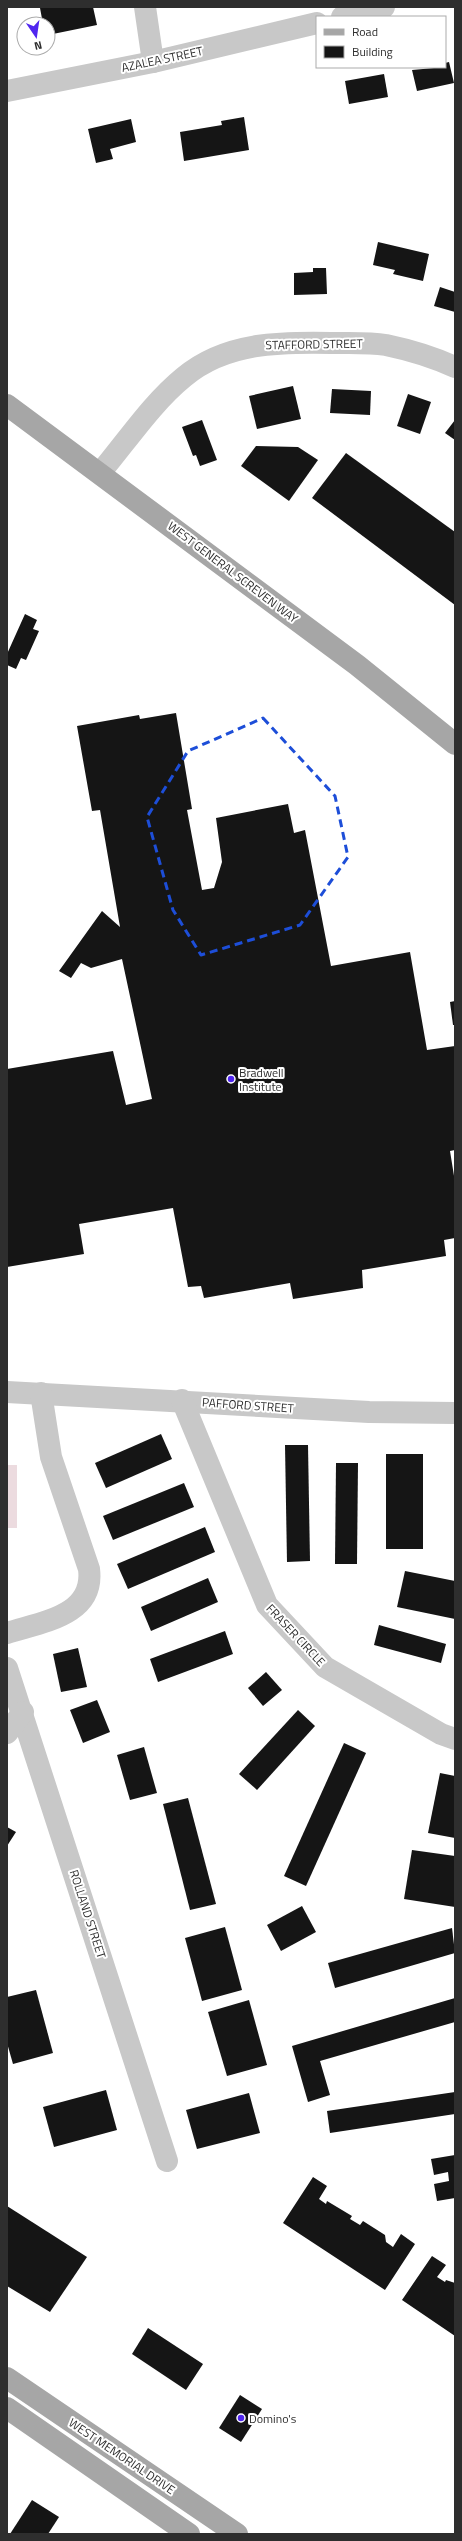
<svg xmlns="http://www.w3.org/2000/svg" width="462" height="2541" viewBox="0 0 462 2541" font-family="'Titillium Web',sans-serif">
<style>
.green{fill:#ecdbdf}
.building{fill:#151515}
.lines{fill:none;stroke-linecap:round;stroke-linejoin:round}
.minor{stroke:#c8c8c8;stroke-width:22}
.major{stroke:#a6a6a6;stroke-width:22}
.marked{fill:none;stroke:#1d4ed8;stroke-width:3;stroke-dasharray:8 5;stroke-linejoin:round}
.poi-dot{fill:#5026ef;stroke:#fff;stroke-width:1.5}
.labels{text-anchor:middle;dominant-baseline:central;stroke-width:4;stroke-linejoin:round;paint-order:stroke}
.street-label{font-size:12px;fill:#2e2e2e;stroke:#fff}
.poi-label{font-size:12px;fill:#2e2e2e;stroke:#fff;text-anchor:start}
</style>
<rect width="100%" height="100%" fill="#fff"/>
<rect class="green" x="7" y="1465" width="10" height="63"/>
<g class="building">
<polygon points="93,7 97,25 48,35 48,24 43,24 40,8"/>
<polygon points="449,62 454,83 417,91 412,70 445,67 445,63"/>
<polygon points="384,74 388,97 349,104 345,81"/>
<polygon points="244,117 249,150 184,161 180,132 222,125 221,121"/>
<polygon points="131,119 136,142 110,149 113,159 96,163 88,129"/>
<polygon points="378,242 429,254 423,281 393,274 395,270 373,265"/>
<polygon points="313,268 326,268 327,294 294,295 294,273 313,272"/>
<polygon points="440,287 455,292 455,312 434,306"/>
<polygon points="293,386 301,419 257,429 249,396"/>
<polygon points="332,389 371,391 370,415 330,413"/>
<polygon points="408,394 431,402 420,434 397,426"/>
<polygon points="202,420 217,460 200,466 196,455 193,456 182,427"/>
<polygon points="455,420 455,440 445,433"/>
<polygon points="256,446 298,447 318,460 289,501 241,466"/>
<polygon points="346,453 455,532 455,605 312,498"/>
<polygon points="25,614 37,620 33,629 39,631 26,660 21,658 16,669 7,665 7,654"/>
<polygon points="176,713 192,809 187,810 202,890 214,888 222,862 216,818 288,804 294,833 305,830 331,966 410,952 427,1050 455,1046 455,1150 450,1151 455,1182 455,1238 444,1240 446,1256 362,1270 363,1288 293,1299 290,1283 204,1298 201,1286 188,1287 173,1208 79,1224 84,1254 7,1267 7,1069 113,1051 126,1105 152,1099 122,959 91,968 81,963 71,978 59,971 102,911 120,927 100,810 92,811 77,726 139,715 140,719"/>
<polygon points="455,1001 455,1025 453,1025 450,1002"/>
<polygon points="161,1434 172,1459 106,1488 95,1463"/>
<polygon points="285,1445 308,1445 310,1561 287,1562"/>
<rect x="386" y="1454" width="37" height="95"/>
<polygon points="336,1463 358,1463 357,1564 335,1564"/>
<polygon points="184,1483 194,1507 113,1540 103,1516"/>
<polygon points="205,1527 215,1552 128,1589 117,1564"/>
<polygon points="405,1571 455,1581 455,1619 397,1607"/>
<polygon points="208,1578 218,1602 151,1631 141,1607"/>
<polygon points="379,1625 446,1644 441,1663 374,1645"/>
<polygon points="225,1631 233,1654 158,1682 150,1659"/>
<polygon points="78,1648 87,1687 61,1692 53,1654"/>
<polygon points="266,1672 282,1690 263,1706 248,1688"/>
<polygon points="97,1700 110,1732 83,1743 70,1710"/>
<polygon points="298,1710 315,1726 257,1790 239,1774"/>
<polygon points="344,1743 366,1753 306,1886 284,1876"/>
<polygon points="144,1747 157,1793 130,1800 117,1755"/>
<polygon points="440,1773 455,1776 455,1838 428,1833"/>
<polygon points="188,1798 216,1904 190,1910 163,1804"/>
<polygon points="7,1827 16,1832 7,1846"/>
<polygon points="412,1850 455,1856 455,1907 404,1899"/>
<polygon points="302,1906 316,1932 281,1951 267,1925"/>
<polygon points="225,1927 242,1990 202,2001 185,1938"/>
<polygon points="452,1928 455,1953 335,1988 328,1963"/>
<polygon points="36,1990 53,2053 13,2064 7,2043 7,1997"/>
<polygon points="455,1998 455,2022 320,2061 330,2095 308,2102 292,2046"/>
<polygon points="249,2000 267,2065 227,2076 208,2012"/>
<polygon points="106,2090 117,2130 54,2147 43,2107"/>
<polygon points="455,2092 455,2114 330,2133 327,2111"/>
<polygon points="249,2093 260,2133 197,2149 186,2110"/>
<polygon points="455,2155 455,2198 437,2201 434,2184 449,2181 448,2172 434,2175 431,2159"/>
<polygon points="313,2177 327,2186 319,2199 326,2204 327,2201 352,2216 350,2219 360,2225 363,2221 385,2235 386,2242 393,2247 401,2234 415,2244 385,2290 283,2223"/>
<polygon points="7,2206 87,2257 50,2312 7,2286"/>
<polygon points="432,2256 446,2265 437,2277 445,2282 446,2280 455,2283 455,2336 402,2300"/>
<polygon points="148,2328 203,2364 186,2390 132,2354"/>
<polygon points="240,2395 262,2409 241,2442 219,2428"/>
<polygon points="32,2500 59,2517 48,2534 10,2534"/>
</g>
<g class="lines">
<g class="minor">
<polyline points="145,7 153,62"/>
<polyline points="342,17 384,7"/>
<polyline points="7,91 153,62 317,23"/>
<path d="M100 473C127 441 152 403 184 377 226 342 280 342 331 343 349 343 368 342 386 345 410 350 433 357 455 367"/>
<polyline points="7,1392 369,1412 455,1413"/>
<polyline points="182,1400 267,1605 325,1667 441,1734 455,1739"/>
<path d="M7 1633C41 1622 95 1616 89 1569L51 1457 41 1393"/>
<polyline points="7,1668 167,2161"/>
<polyline points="7,1733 23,1712"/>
</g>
<g class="major">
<polyline points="7,405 357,665 455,744"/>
<polyline points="7,2378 237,2534"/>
<polyline points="7,2408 189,2534"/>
</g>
</g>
<path class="marked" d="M263 718 335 796 348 857 300 925 201 955 173 910 147 817 188 751Z"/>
<g class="poi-dot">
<circle cx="231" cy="1079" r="4"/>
<circle cx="241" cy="2418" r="4"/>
</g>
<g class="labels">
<g class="street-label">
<text transform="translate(162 59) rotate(-12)">AZALEA STREET</text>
<text transform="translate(314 344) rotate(-1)">STAFFORD STREET</text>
<text transform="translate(233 572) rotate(37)">WEST GENERAL SCREVEN WAY</text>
<text transform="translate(248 1405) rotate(4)">PAFFORD STREET</text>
<text transform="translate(296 1635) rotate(47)">FRASER CIRCLE</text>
<text transform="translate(88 1914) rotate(72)">ROLLAND STREET</text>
<text transform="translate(122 2456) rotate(34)">WEST MEMORIAL DRIVE</text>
</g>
<g class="poi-label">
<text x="239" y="1072">Bradwell<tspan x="239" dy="14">Institute</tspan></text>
<text x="249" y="2418">Domino's</text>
</g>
</g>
<rect width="462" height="2541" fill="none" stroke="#2e2e2e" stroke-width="16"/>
<rect x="316" y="16" width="130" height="52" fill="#ffffff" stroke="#ababab"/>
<rect x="324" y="29" width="20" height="6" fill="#a6a6a6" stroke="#ababab"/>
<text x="352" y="36" font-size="12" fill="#2e2e2e">Road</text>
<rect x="324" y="46" width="20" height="12" fill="#151515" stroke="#ababab"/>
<text x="352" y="56" font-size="12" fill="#2e2e2e">Building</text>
<g transform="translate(36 36) rotate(167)"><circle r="19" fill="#ffffff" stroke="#ababab"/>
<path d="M0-3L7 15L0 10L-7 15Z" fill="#5026ef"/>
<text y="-6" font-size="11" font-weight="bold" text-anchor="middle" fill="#2e2e2e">N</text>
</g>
</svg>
